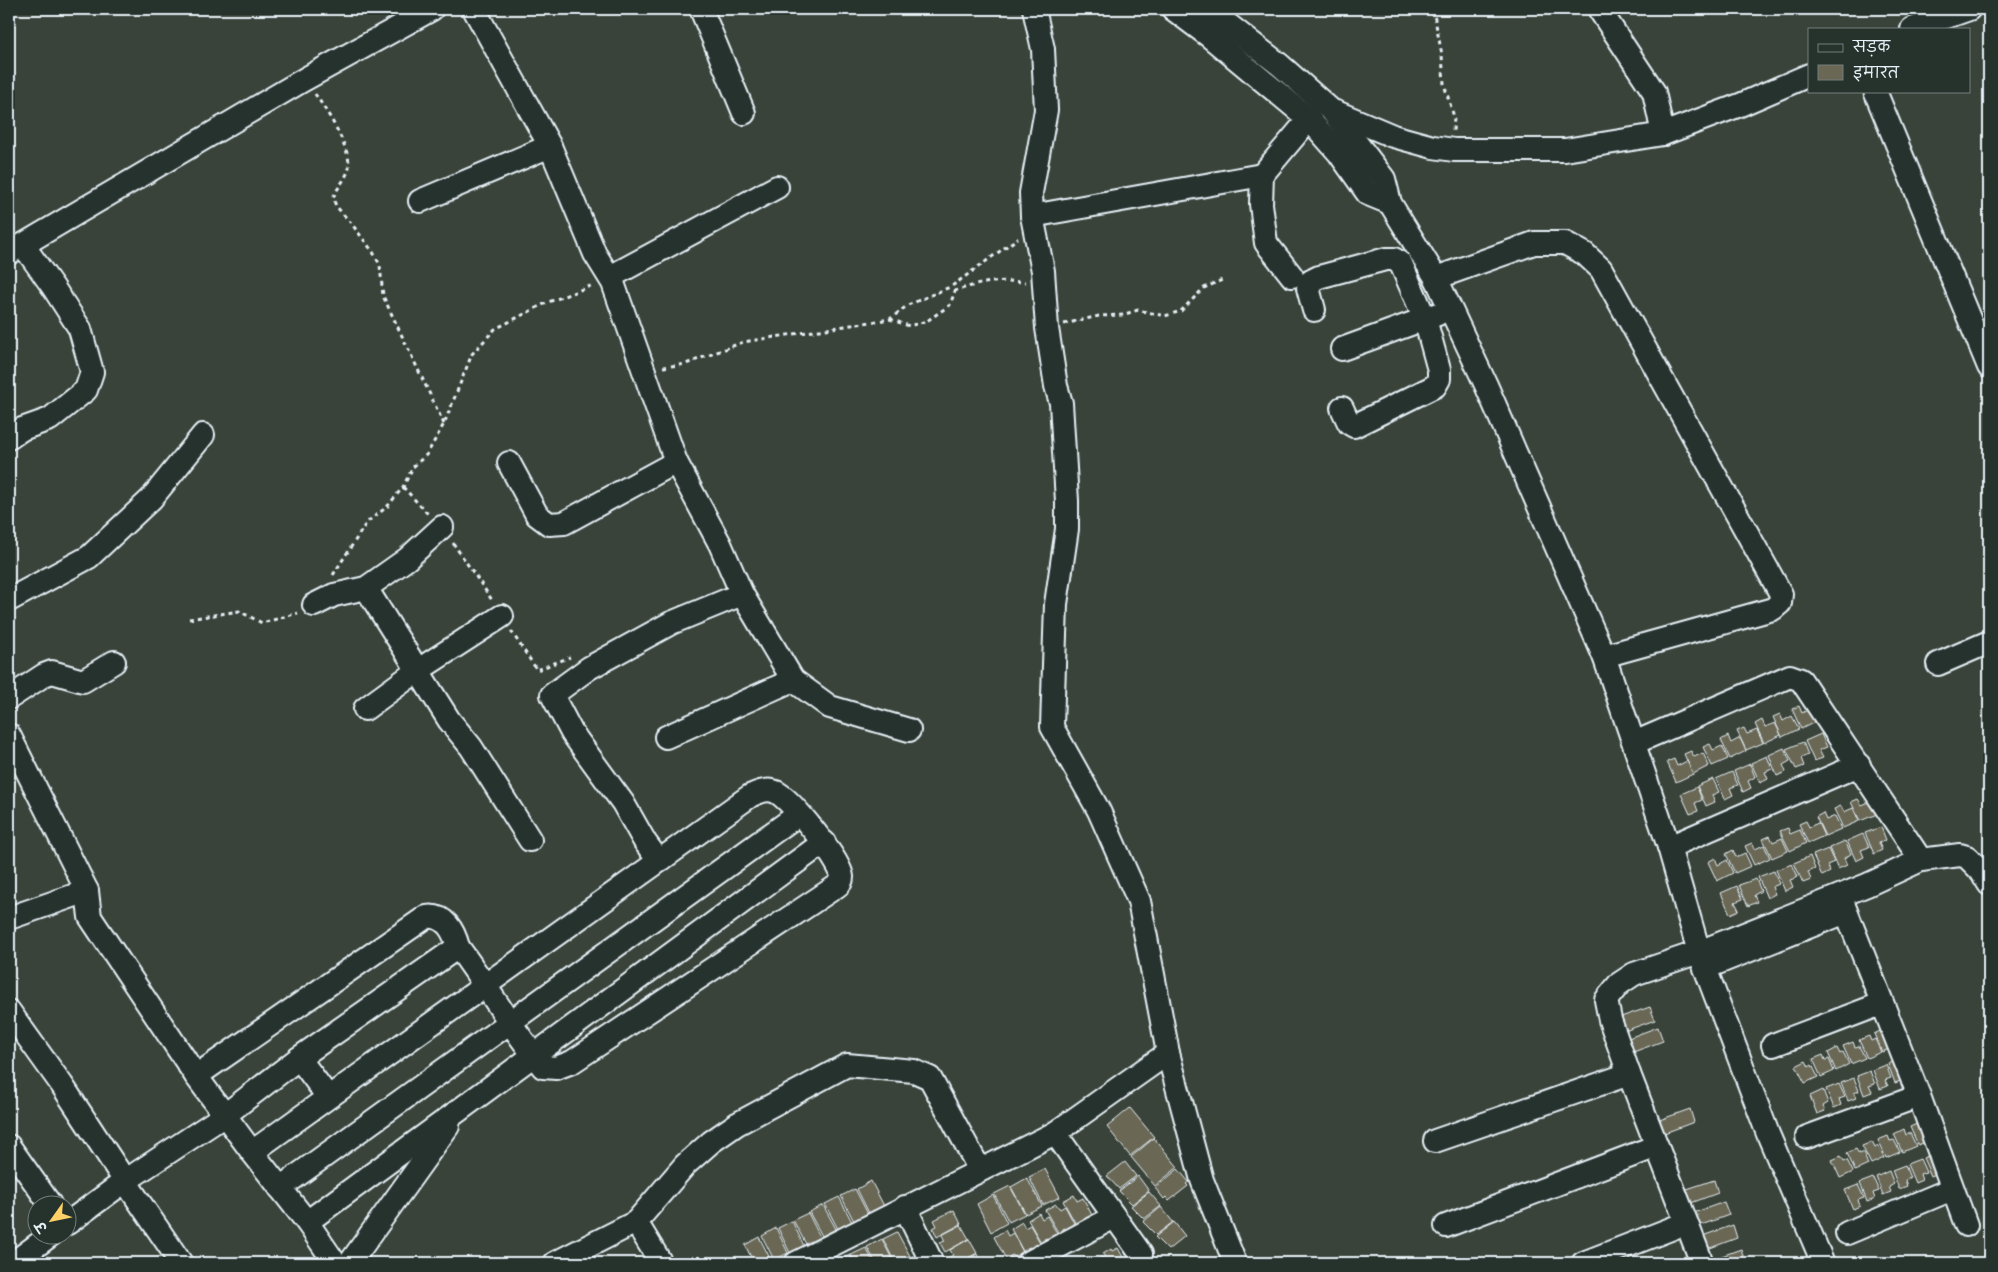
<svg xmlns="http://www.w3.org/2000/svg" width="1998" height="1272" viewBox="0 0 1998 1272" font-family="Itim,'Playpen Sans Deva',sans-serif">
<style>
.building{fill:#6a6754;stroke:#e8f1f8}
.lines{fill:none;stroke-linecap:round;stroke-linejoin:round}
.minor-casing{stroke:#e8f1f8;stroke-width:26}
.path{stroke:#e8f1f8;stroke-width:3;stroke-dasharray:4 4;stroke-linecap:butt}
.minor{stroke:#26332d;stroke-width:22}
</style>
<rect width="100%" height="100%" fill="#3a4339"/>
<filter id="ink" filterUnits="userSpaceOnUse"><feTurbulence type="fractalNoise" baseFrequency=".02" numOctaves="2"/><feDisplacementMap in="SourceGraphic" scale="10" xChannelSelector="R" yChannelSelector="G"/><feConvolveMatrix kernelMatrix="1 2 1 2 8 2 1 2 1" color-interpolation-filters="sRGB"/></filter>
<g filter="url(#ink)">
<g class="building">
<polygon points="1799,706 1802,713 1811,708 1817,721 1801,729 1792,709"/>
<polygon points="1780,714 1783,721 1792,716 1799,729 1782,737 1773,717"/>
<polygon points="1762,720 1765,727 1775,723 1781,735 1764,743 1755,724"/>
<polygon points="1744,728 1747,734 1757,730 1763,743 1746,750 1737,731"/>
<polygon points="1821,734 1827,747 1819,750 1823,758 1814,761 1805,741"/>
<polygon points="1728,736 1731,743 1740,738 1746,751 1730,759 1721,740"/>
<polygon points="1803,742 1808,755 1801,758 1804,766 1796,769 1786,749"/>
<polygon points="1710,744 1713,750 1722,746 1728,759 1712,766 1703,747"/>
<polygon points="1784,748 1790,761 1783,765 1786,772 1777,776 1769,755"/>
<polygon points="1691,751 1694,757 1703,753 1709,766 1693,774 1684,754"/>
<polygon points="1767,756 1772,769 1765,772 1768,779 1760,783 1751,763"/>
<polygon points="1674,759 1677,766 1687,761 1693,774 1676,782 1667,762"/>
<polygon points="1750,764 1755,777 1748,781 1751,788 1743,792 1734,771"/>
<polygon points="1732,772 1738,785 1730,788 1733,795 1725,799 1716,779"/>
<polygon points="1713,779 1719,792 1712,795 1715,802 1706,806 1697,786"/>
<polygon points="1697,787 1702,800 1695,803 1698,811 1690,814 1681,794"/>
<polygon points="1858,799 1862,805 1871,801 1877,814 1860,821 1851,802"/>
<polygon points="1841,806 1844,812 1853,808 1859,821 1843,828 1834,809"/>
<polygon points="1823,813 1826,820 1835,816 1841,829 1825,836 1816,817"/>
<polygon points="1806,821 1809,827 1818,823 1824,836 1808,843 1799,824"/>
<polygon points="1881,827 1886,840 1879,843 1882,850 1874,854 1865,833"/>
<polygon points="1788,828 1790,834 1800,830 1806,843 1790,851 1780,831"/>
<polygon points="1863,834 1869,847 1861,850 1864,857 1856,861 1847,841"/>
<polygon points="1770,836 1773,842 1782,838 1788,851 1772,858 1763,839"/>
<polygon points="1845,841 1851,854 1844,858 1847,865 1838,869 1829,848"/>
<polygon points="1752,843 1755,849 1764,845 1770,858 1754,865 1745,846"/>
<polygon points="1828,849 1834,862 1827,865 1830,872 1822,876 1813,855"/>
<polygon points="1733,850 1736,857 1745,853 1751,866 1735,873 1726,854"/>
<polygon points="1810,856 1815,869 1808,872 1811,880 1803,883 1794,863"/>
<polygon points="1715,858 1718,865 1727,860 1733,873 1717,881 1708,862"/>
<polygon points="1792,864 1798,877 1790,880 1793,887 1785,891 1776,870"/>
<polygon points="1774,871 1779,884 1772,887 1775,894 1767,898 1758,877"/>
<polygon points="1756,879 1761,891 1754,895 1757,902 1748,906 1739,885"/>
<polygon points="1737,886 1743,899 1735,902 1739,910 1730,914 1721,893"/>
<polygon points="1650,1007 1655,1020 1619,1033 1615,1019"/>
<polygon points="1658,1027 1663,1041 1628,1054 1623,1040"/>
<polygon points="1884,1029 1896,1046 1882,1052 1874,1034"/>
<polygon points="1869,1036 1871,1041 1875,1039 1881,1052 1867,1058 1859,1040"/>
<polygon points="1853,1042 1855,1047 1859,1046 1865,1058 1851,1064 1843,1046"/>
<polygon points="1837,1048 1840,1054 1843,1052 1849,1064 1836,1071 1828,1053"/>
<polygon points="1823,1055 1825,1060 1829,1059 1834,1071 1821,1077 1813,1059"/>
<polygon points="1901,1059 1903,1080 1895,1083 1888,1064"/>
<polygon points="1806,1061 1809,1067 1812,1065 1818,1077 1805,1083 1796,1066"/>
<polygon points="1886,1065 1891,1078 1885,1080 1888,1086 1880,1089 1873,1070"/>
<polygon points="1870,1071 1875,1084 1869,1086 1872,1092 1864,1095 1857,1076"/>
<polygon points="1854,1078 1859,1091 1854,1093 1856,1098 1848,1101 1841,1083"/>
<polygon points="1839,1084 1845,1097 1839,1099 1841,1105 1834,1108 1826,1089"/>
<polygon points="1823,1090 1828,1103 1823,1106 1825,1111 1817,1114 1810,1096"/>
<polygon points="1130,1108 1154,1137 1130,1156 1107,1127"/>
<polygon points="1690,1109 1694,1122 1659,1135 1654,1122"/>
<polygon points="1919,1123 1931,1139 1918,1145 1910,1127"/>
<polygon points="1904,1129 1906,1135 1910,1133 1916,1146 1902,1152 1894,1134"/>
<polygon points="1888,1136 1890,1141 1894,1140 1900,1152 1886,1158 1878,1140"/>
<polygon points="1154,1138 1178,1167 1155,1186 1131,1157"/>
<polygon points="1872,1142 1875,1148 1878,1146 1884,1158 1871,1164 1862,1146"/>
<polygon points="1856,1149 1859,1154 1863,1152 1868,1165 1855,1171 1847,1153"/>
<polygon points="1936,1152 1938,1173 1931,1176 1923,1158"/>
<polygon points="1841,1156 1844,1161 1847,1160 1853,1172 1840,1178 1832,1160"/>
<polygon points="1920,1159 1926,1172 1920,1174 1922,1180 1915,1183 1907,1164"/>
<polygon points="1125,1162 1136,1176 1119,1189 1107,1176"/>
<polygon points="1905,1165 1910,1178 1905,1180 1907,1186 1899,1189 1892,1170"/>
<polygon points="1045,1169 1060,1197 1043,1205 1029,1177"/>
<polygon points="1178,1169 1189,1182 1186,1184 1188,1186 1169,1201 1166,1197 1164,1199 1155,1188"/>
<polygon points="1889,1171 1894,1184 1889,1187 1891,1192 1883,1195 1876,1177"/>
<polygon points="1138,1176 1149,1191 1132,1204 1119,1191"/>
<polygon points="1027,1178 1042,1206 1026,1214 1011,1187"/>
<polygon points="1873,1178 1879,1191 1873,1193 1875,1199 1867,1202 1860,1183"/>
<polygon points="1714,1180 1718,1193 1683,1206 1678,1192"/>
<polygon points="871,1181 884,1206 869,1213 857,1189"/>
<polygon points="1858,1185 1864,1198 1858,1200 1860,1206 1853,1209 1845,1190"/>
<polygon points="1010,1186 1025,1214 1009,1222 994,1194"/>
<polygon points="855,1189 868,1214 854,1221 841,1196"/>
<polygon points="1149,1192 1161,1206 1144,1219 1131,1206"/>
<polygon points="993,1195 1007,1223 991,1232 977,1204"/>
<polygon points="1074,1195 1077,1201 1083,1198 1093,1217 1084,1222 1083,1219 1080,1221 1081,1224 1077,1226 1063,1201"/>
<polygon points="839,1197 852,1222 838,1229 825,1204"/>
<polygon points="1724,1202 1729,1215 1693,1228 1688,1215"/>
<polygon points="1056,1204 1060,1209 1065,1206 1075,1225 1066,1231 1065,1228 1062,1229 1063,1232 1059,1234 1045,1210"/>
<polygon points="823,1205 836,1229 822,1236 809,1212"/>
<polygon points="1161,1207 1173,1222 1156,1235 1143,1222"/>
<polygon points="954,1210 961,1224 937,1237 933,1228 937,1226 934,1220"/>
<polygon points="808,1213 820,1237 806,1244 793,1220"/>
<polygon points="1039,1213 1042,1219 1047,1216 1058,1235 1048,1240 1047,1238 1044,1239 1046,1242 1042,1244 1028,1220"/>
<polygon points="792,1221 804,1246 790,1253 778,1228"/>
<polygon points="1022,1222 1025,1228 1030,1225 1041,1244 1032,1249 1030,1247 1027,1248 1029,1251 1024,1253 1011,1229"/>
<polygon points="1174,1222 1185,1236 1168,1250 1155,1237"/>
<polygon points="961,1225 969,1239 945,1252 940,1243 945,1241 942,1235"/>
<polygon points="1733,1225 1737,1238 1702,1251 1697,1238"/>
<polygon points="776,1228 788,1253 774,1260 762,1236"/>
<polygon points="1005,1230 1008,1236 1013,1233 1023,1252 1014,1257 1013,1255 1010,1256 1012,1259 1007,1261 994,1237"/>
<polygon points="897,1232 910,1256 895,1263 883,1239"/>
<polygon points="759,1237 772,1262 769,1263 754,1263 745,1245"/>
<polygon points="882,1239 894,1263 876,1263 867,1247"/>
<polygon points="969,1239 977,1253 959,1263 951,1263 948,1258 953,1255 950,1250"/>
<polygon points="866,1248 874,1263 856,1263 851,1255"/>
<polygon points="1118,1248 1126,1263 1108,1263 1103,1254 1111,1249 1112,1251"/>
<polygon points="1741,1249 1745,1262 1706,1263 1705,1262"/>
<polygon points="977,1254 982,1263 961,1263"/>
<polygon points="850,1255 854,1263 836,1263 835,1262"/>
<polygon points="913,1256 917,1263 898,1263"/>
<polygon points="1102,1257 1106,1263 1087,1262 1095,1258 1096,1260"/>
</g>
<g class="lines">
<g class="minor-casing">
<g id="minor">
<polyline points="474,9 550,146 595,254 613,283 676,462 720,544 742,594 793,680 830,707 909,730"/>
<polyline points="701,9 744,113"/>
<polyline points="1034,9 1043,49 1046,110 1031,193 1032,216 1043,271 1047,328 1056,386 1061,403 1067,501 1067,529 1056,604 1052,727 1099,811 1139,901 1168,1053 1202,1180 1235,1263"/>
<polyline points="1173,9 1209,36 1309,119 1339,153 1368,194 1390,203"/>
<polyline points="1208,9 1280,65 1332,111 1384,179 1390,203 1436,278 1486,385 1604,656 1669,847 1699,952 1768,1134 1823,1263"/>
<polyline points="1599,9 1654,92 1663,134"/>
<polyline points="1912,29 1969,9"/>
<polyline points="1875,91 1989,367"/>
<polyline points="1336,112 1393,136 1433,147 1454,150 1565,150 1663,134 1740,105 1809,75"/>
<polyline points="420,201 550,146"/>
<polyline points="1032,216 1262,175"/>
<polyline points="9,253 305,79 432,9"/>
<polyline points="1292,276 1266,243 1261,204 1262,175 1309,119"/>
<polyline points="610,277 777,187"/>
<polyline points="1436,278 1534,243 1565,243 1585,254 1601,269 1781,594 1780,603 1773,609 1604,656"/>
<polyline points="1314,310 1308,288 1311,281 1319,277 1386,259 1394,259 1401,264 1425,319 1439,370 1439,379 1435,386 1354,426 1349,423 1342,408"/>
<polyline points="1342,349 1438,314"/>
<polyline points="9,438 22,429 50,419 86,390 92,372 80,329 53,287 23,245"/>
<polyline points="509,463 537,515 549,524 564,523 676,462"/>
<polyline points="366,588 449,720 471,747 530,840"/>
<polyline points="9,600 89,557 151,499 203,435"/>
<polyline points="314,605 334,595 366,588 407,559 442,527"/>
<polyline points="1938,664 1989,642"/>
<polyline points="9,698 44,675 52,672 83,681 114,662"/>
<polyline points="365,709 417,671 502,616"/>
<polyline points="9,735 87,891 90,917 196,1076 252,1152 307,1222 335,1263"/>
<polyline points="666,737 793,680"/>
<polyline points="1634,743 1790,676 1801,680 1921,860"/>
<polyline points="1669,847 1859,765"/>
<polyline points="659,861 645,842 623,803 572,733 552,695 589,668 671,623 742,594"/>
<polyline points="1840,896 1919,1096 1966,1225"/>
<polyline points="9,918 87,891"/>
<polyline points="1705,968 1846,912"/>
<polyline points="9,1011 62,1085 125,1181 181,1263"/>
<polyline points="1773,1045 1881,1004"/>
<polyline points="299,1058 328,1097"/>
<path d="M196 1076 426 917C445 914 454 931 458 947"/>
<polyline points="1055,1133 1141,1254"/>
<polyline points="1807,1137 1919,1096"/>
<polyline points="1435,1141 1629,1074"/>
<polyline points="9,1146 50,1204"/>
<polyline points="280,1188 799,814"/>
<polyline points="905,1207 932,1263"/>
<polyline points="307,1222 824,842"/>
<polyline points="636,1222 661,1263"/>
<path d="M68 1223 125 1181 225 1115 299 1058 458 947C487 986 512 1029 543 1067L556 1068 572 1062 837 886C840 884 842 881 842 877 841 861 791 799 776 792 768 788 758 792 750 796L252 1152"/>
<polyline points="1446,1226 1657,1146"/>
<polyline points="1847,1233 1952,1189"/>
<polyline points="13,1263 52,1234"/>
<polyline points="350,1263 448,1126"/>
<polyline points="555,1263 636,1222 685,1165 711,1142 737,1124 847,1065 914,1071 930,1078 980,1170"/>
<polyline points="796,1263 1055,1133 1168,1053"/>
<polyline points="1028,1263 1114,1217"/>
<polyline points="1583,1263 1686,1223"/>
<polyline points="1702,1263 1629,1074 1610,1020 1606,1000 1619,984 1634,974 1699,952 1867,885 1921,860 1960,855 1967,857 1981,871 1989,884"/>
</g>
</g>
<g class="path">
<polyline points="1433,9 1442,55 1444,84 1454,117 1453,131"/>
<path d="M315 94C325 108 355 154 348 171 345 180 337 188 333 198L336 206 351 223 373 252 380 265 383 296 444 424"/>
<path d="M890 319 909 326 927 321 950 305 955 291C981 282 998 280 1025 282"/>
<polyline points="1064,324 1099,316 1122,315 1138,310 1165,316 1181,311 1204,288 1222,280"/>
<polyline points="663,367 686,364 743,342 890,319 908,305 952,286 1018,238"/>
<polyline points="403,487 428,514"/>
<polyline points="453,543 492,600"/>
<polyline points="333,575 367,522 387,507 403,487 413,467 427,454 444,424 472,354 495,329 546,303 593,285"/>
<polyline points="189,619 239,611 262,623 298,613"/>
<polyline points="511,631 537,670 570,657"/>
</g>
<use href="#minor" class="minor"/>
</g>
</g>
<rect width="1998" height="1272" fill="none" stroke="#26332d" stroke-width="30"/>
<rect x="15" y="15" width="1968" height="1242" fill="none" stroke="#e8f1f8" stroke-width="2" filter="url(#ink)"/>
<rect x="1808" y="28" width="162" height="65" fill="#26332d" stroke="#747f7e"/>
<rect x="1818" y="44" width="25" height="8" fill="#26332d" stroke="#747f7e"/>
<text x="1853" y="52" font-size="15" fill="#e8f1f8">सड़क</text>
<rect x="1818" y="65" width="25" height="15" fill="#6a6754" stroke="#747f7e"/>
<text x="1853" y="78" font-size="15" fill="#e8f1f8">इमारत</text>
<g transform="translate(52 1220) rotate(237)"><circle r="24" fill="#26332d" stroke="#747f7e"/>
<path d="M0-4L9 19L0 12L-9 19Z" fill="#ffd166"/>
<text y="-8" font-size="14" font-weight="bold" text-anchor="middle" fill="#e8f1f8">उ</text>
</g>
</svg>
